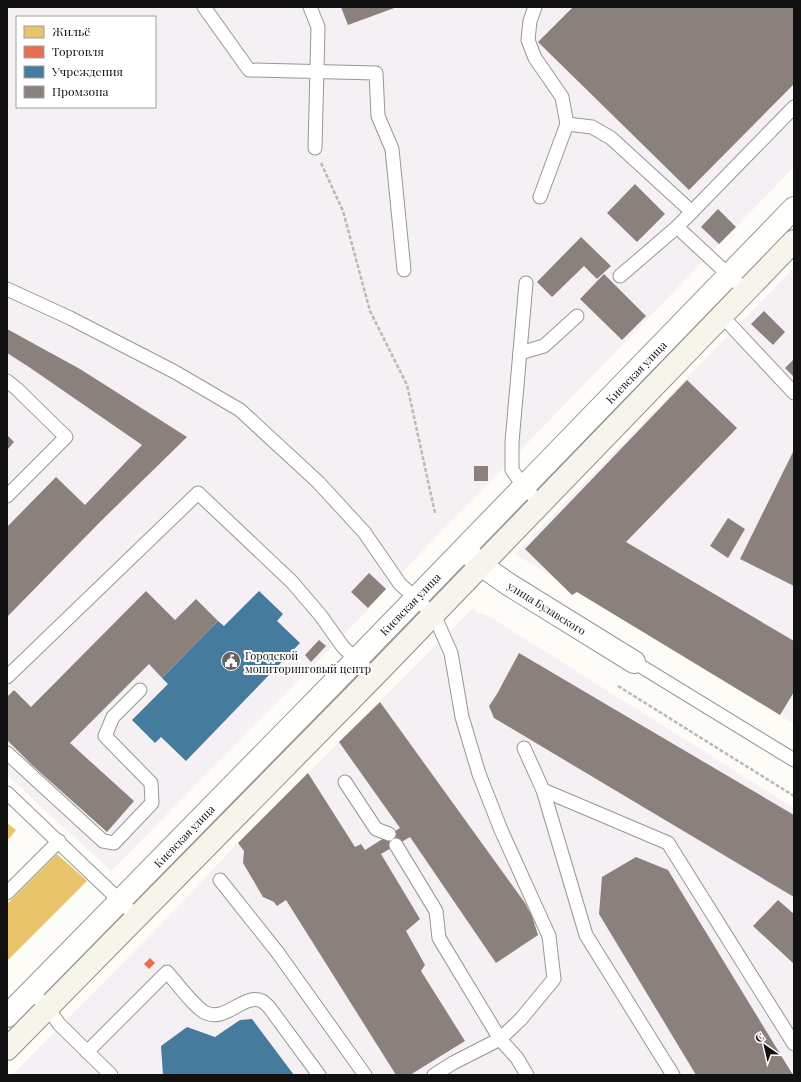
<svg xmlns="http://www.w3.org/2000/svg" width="801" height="1082" viewBox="0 0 801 1082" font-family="'Playfair Display',serif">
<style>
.industrial{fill:#f5f0f3;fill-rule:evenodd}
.homes{fill:#e9c46a}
.shops{fill:#e76f51}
.public{fill:#457b9d}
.industry{fill:#8a817c}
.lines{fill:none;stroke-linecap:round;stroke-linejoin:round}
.service-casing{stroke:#979795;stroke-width:15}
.minor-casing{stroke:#979795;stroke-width:24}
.tertiary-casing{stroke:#979795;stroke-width:24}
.secondary-casing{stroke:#8e8d8b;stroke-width:24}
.path{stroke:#b9b9b8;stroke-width:2.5;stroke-dasharray:4 2;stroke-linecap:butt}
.service{stroke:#fffffe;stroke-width:13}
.minor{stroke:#fffffe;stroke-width:22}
.tertiary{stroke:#fffffe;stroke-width:22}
.secondary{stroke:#f6f4eb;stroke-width:22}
.labels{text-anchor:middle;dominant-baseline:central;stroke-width:4;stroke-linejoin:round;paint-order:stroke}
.street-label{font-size:11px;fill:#111;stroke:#fff}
.poi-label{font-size:11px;fill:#111;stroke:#fff;text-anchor:start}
</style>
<rect width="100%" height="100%" fill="#fdfcf7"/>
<g class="industrial">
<path d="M7 7H794V167L490 482 423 550 366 612 111 871 7 775ZM17 17H155V107H17Z"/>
<polygon points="794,268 794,724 515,554"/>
<polygon points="473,608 476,612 487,615 794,808 794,1075 12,1075 164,921 238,843"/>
</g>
<g class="homes">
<polygon points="7,823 16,830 7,841"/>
<polygon points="57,854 87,881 7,961 7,904"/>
</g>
<polygon class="shops" points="150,958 155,963 149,969 144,964"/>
<g class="public">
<polygon points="259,591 283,614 277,621 300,643 186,761 161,737 155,743 132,720 168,684 162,678 218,621 224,626"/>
<polygon points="252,1019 294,1075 163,1075 161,1046 187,1027 215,1037 240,1020"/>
</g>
<g class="industry">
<polygon points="341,7 397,7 348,25"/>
<polygon points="573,7 794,7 794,84 689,190 538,42"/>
<polygon points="635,184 665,214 637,242 607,213"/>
<polygon points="718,209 736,227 719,244 701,227"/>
<polygon points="581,237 611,266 597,279 584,266 552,297 537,282"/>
<polygon points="604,274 646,316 622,340 580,299"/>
<polygon points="764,311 785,332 773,345 751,324"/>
<polygon points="7,329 80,369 187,437 101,521 7,617 7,527 56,477 85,505 142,445 29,367 7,353"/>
<polygon points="794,359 794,377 785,368"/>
<polygon points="687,380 737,428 626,542 794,641 794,692 780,715 577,592 572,595 525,549"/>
<polygon points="7,435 14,442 7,450"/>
<polygon points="794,450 794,586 740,559"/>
<rect x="474" y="466" width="14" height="15"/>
<polygon points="728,518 745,529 728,558 710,546"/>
<polygon points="369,573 386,589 368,608 351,592"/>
<polygon points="146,591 175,620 196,599 218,621 162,678 149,664 70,743 134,801 107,832 32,765 7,740 7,697 14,690 31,707"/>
<polygon points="319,640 326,646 311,662 305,655"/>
<polygon points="519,653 794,815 794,897 494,718 489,706 497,694"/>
<polygon points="380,702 525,903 532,916 538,935 496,963 410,837 381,854 420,919 406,931 425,965 421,971 465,1041 410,1075 396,1075 286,900 277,906 274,902 263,897 243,863 244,851 238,843 308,773 355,847 361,844 365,850 400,828 339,742"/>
<polygon points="636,857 668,870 793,1075 696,1075 599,914 602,877"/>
<polygon points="778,900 794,914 794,964 753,926"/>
</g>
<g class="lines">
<g class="service-casing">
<g id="service">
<polyline points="204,7 249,70 376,73 378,116 392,149 404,270"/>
<polyline points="310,7 318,27 315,148"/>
<polyline points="535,7 530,21 528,40 535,58 562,97 567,124 540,197"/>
<polyline points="567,124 592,127 611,138 692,212"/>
<polyline points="677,227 746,291"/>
<polyline points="620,276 677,227 794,107"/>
<polyline points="526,283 512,442 512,470 524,487 541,504"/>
<polyline points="7,289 70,318 175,372 240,410 318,482 364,532 400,584 434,615 451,653 462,717 479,774 501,830 549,936 554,979 521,1019 500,1039 453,1063 434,1075"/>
<polyline points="722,316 794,393"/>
<polyline points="520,353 544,346 577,316"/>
<polyline points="7,381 17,389 66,437 7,496"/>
<polyline points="634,662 794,760"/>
<polyline points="7,677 198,493 292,582 321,616 343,647 374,676"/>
<polyline points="524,748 543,790 586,935 673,1075"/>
<polyline points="7,753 103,841 114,843 152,803 151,783 105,736 113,717 140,690"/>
<polyline points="345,782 376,829 389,834"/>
<polyline points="543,790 668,843 794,1044"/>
<polyline points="7,793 137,917"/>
<polyline points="396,845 436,911 439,938 500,1039 517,1058 527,1075"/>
<polyline points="220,880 278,953 365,1075"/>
<polyline points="7,893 59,841"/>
<polyline points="31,991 48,1008 59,1024 111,1075"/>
<path d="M87 1052 167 972C176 982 195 1008 206 1013 226 1022 244 993 262 1001 264 1002 267 1005 269 1007L319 1075"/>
</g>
</g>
<g class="minor-casing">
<polyline id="minor" points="464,549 481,565 508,584 634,662"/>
</g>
<g class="tertiary-casing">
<polyline id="tertiary" points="7,1016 356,660 794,208"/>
</g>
<g class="secondary-casing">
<polyline id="secondary" points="7,1049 374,676 794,241"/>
</g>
<g class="path">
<polyline points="321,163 343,211 370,311 407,385 435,513"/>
<polyline points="618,686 794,796"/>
</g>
<use href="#service" class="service"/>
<use href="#minor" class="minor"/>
<use href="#tertiary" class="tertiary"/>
<use href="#secondary" class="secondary"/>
</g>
<defs>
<g id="civic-disc" transform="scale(1)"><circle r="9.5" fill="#646362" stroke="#fff"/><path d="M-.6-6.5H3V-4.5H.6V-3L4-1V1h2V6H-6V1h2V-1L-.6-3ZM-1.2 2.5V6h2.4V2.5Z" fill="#fff"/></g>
</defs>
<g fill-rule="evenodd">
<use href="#civic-disc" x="231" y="661"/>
</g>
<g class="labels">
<g class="street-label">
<text transform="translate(636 372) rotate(-46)">Киевская улица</text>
<text transform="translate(410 604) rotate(-46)">Киевская улица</text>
<text transform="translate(547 608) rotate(32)">улица Булавского</text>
<text transform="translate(184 836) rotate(-46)">Киевская улица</text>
</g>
<g class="poi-label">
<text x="245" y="655">Городской<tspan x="245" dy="13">мониторинговый центр</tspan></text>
</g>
</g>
<rect width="801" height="1082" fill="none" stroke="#111111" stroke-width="16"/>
<rect x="16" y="16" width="140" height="92" fill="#ffffff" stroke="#a0a0a0"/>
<rect x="24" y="26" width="20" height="12" fill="#e9c46a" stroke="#a0a0a0"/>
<text x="52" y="36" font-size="12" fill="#111111">Жильё</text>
<rect x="24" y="46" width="20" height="12" fill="#e76f51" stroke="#a0a0a0"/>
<text x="52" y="56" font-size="12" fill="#111111">Торговля</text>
<rect x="24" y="66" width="20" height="12" fill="#457b9d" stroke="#a0a0a0"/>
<text x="52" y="76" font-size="12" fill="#111111">Учреждения</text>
<rect x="24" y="86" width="20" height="12" fill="#8a817c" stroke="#a0a0a0"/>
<text x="52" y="96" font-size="12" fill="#111111">Промзона</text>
<g transform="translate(765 1046) rotate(326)" stroke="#ffffff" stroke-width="3" paint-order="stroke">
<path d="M0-3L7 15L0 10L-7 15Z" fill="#111111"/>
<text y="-6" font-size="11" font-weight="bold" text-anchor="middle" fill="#111111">С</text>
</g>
</svg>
